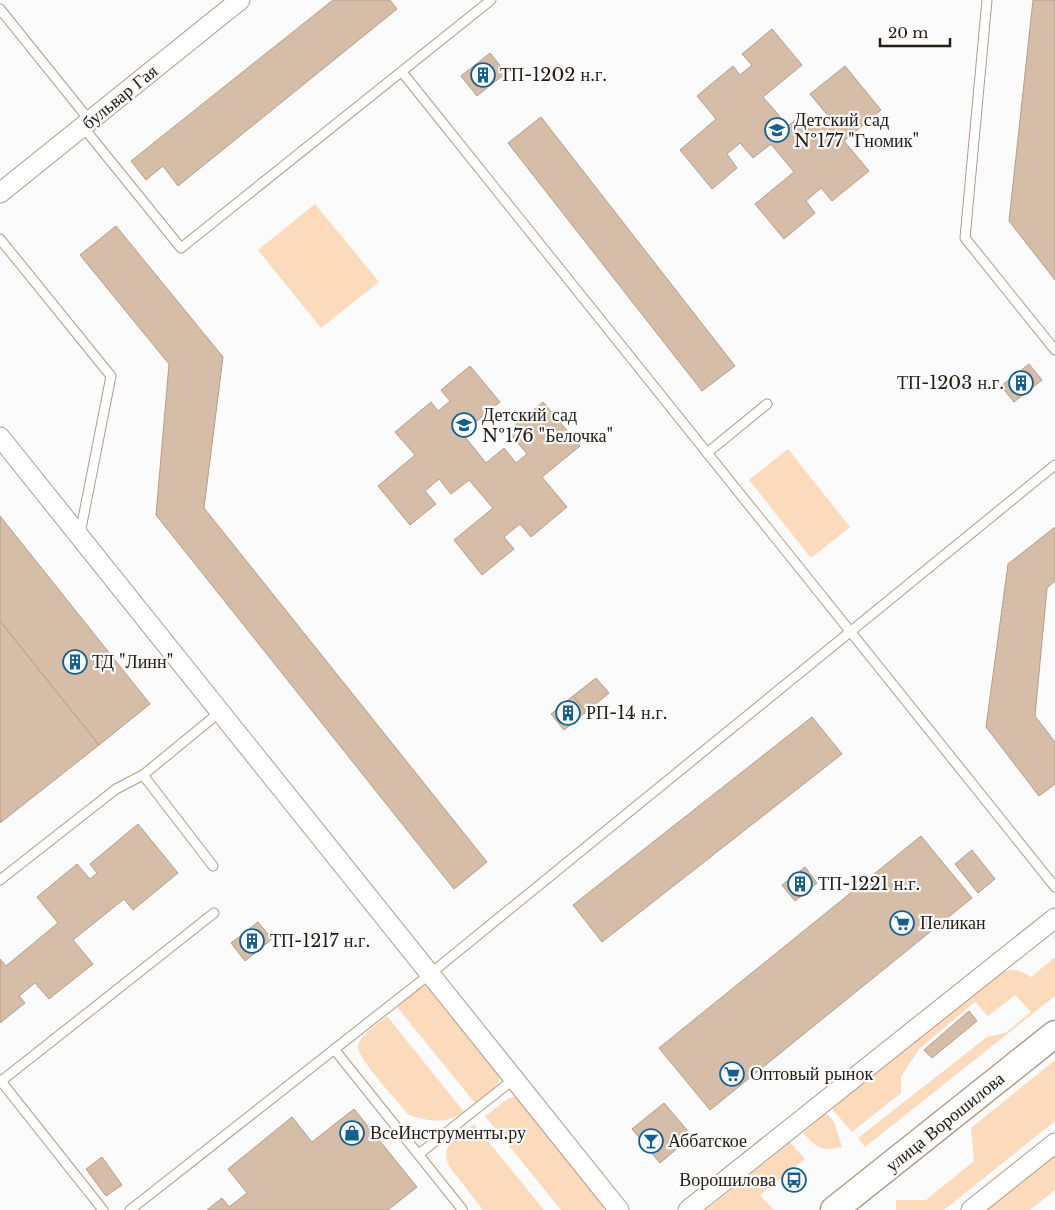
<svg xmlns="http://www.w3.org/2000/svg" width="1055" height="1210" viewBox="0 0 1055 1210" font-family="'Libre Baskerville',serif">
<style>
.green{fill:#fcdabc}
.building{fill:#d5bda7;stroke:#b69e89}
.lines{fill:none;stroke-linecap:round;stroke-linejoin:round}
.service-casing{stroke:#b39b86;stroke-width:11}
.minor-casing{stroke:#b39b86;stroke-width:21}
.secondary-casing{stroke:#b39b86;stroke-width:29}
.service{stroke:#fff;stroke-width:9}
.minor{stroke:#fff;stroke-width:19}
.secondary{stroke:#fff;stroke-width:26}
.labels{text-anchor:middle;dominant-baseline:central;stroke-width:4.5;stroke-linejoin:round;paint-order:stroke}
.poi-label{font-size:18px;fill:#251c14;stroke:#fbfbfb;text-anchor:start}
.street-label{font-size:18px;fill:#251c14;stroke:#fbfbfb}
</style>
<rect width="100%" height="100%" fill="#fbfbfb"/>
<g class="green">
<polygon points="315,204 379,282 321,328 258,250"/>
<polygon points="788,449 850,527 811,558 749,480"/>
<path d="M1055 957V996L865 1147 858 1138 987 1037 1005 1033 1031 1012 1015 995 988 1016 975 1002 919 1049 901 1077V1093L852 1132 832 1109 999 974C1012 967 1018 969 1031 977Z"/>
<path d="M425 985H430L500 1074C500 1088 485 1096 475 1103L397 1007 417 989Z"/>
<path d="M387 1016 464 1112C446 1124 429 1122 409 1115 399 1103 358 1059 358 1047 358 1037 380 1022 387 1016Z"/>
<polygon points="1055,1060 1055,1121 944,1210 896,1210 896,1200 926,1200 974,1161 971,1128"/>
<polygon points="514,1097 519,1098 608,1205 602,1210 561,1210 485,1116 509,1098"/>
<path d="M826 1113 834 1122 842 1147C820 1152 818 1148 803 1133Z"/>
<path d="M474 1124 544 1210H483L449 1166C439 1144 459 1136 474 1124Z"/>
<polygon points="790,1142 805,1159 760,1195 774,1210 706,1210"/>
<polygon points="1055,1155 1055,1190 1030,1210 986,1210"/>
</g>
<g class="building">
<polygon points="333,0 390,0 397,9 178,186 163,166 146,180 131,161"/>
<polygon points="1033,0 1055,0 1055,280 1009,221"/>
<polygon points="772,29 802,65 763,97 788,126 805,112 817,126 829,117 810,94 845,66 881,110 844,141 869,171 832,201 821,188 806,201 815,213 784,239 755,204 794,172 771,144 753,158 740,143 727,154 737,168 712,189 680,150 716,119 697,96 733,66 740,75 752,65 742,54"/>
<polygon points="490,53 506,73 477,96 461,76"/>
<polygon points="541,117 735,366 702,391 508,143"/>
<polygon points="116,226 223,357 204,508 487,862 454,889 156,515 169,364 80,255"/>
<polygon points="1029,364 1042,380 1014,402 1001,386"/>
<polygon points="470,366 500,402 462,433 486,463 504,448 516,463 527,454 508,431 543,402 580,446 542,477 567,507 531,537 520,524 504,537 514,549 482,575 454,540 493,508 469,480 451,494 439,479 425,491 436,504 410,525 378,486 415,455 395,432 431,402 438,411 450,401 441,390"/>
<polygon points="0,516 150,704 99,745 0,621"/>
<polygon points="1055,527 1055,581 1047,588 1035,716 1055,742 1055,784 1039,796 986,727 1008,564"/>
<polygon points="0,621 99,745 0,823"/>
<polygon points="596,678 609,693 586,712 573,696"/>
<polygon points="573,696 586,712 564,730 551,714"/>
<polygon points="812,717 842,754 602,942 573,905"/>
<polygon points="138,824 178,873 133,910 124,899 73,940 93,964 49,999 35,983 19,996 25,1003 0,1023 0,959 6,966 58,923 37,897 77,864 90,879 97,873 90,864"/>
<polygon points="921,836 972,898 710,1110 659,1048"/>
<polygon points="972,850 995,879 978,893 955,864"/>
<polygon points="805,867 817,883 795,901 782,885"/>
<polygon points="258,922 272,939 245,961 231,943"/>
<polygon points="969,1011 977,1021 932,1058 924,1050"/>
<polygon points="664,1103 692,1136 660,1163 632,1129"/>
<polygon points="354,1109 417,1187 388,1210 207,1210 222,1198 229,1207 247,1193 228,1169 292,1117 312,1142"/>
<polygon points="102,1157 122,1185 106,1196 86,1169"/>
</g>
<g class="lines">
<g class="service-casing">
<g id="service">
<polyline points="987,0 965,238 1055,350"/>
<polyline points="0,9 90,121"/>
<polyline points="402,72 1055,887"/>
<polyline points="83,127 181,248 491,0"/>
<polyline points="0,239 111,376 80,534"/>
<polyline points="707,453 767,404"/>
<polyline points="213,866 143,775 220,712"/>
<polyline points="0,880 116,789 143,775"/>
<polyline points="334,1049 462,1209 461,1210"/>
<polyline points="0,1080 103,1210"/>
<polyline points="0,1082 214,913"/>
<polyline points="419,1154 514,1079"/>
<polyline points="130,1210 430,974 1055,465"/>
</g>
</g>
<g class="minor-casing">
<g id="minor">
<polyline points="0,193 240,0"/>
<polyline points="0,437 619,1210"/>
<polyline points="688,1210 1055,918"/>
<polyline points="971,1210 1055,1143"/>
</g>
</g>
<g class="secondary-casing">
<polyline id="secondary" points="834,1210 1055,1034"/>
</g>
<use href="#service" class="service"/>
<use href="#minor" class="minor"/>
<use href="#secondary" class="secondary"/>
</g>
<defs>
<g id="building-ring" transform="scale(1.25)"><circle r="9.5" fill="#fbfbfb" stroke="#156093" stroke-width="1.5"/><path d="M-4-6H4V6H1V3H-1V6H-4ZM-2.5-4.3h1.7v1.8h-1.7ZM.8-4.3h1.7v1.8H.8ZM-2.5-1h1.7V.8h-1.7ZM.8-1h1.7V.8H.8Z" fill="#156093"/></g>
<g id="school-ring" transform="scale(1.25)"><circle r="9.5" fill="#fbfbfb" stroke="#156093" stroke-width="1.5"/><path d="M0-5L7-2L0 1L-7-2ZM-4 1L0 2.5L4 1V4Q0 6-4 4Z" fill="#156093"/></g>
<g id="supermarket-ring" transform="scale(1.25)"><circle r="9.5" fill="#fbfbfb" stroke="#156093" stroke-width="1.5"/><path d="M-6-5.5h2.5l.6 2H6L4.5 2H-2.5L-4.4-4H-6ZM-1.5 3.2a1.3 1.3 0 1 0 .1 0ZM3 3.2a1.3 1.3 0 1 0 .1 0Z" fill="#156093"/></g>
<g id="shop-ring" transform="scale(1.25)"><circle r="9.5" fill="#fbfbfb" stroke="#156093" stroke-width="1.5"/><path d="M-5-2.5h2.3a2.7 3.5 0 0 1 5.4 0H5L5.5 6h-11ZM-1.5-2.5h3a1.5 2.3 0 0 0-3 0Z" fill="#156093"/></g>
<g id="bar-ring" transform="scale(1.25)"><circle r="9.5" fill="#fbfbfb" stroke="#156093" stroke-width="1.5"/><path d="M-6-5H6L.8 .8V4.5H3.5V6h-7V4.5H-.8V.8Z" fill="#156093"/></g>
<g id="bus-ring" transform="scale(1.25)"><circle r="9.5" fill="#fbfbfb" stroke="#156093" stroke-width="1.5"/><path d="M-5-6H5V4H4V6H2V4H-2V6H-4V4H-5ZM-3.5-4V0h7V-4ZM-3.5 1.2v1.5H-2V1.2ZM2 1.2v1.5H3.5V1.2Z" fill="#156093"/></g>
</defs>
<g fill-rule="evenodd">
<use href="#building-ring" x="483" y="75"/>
<use href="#school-ring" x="777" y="130"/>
<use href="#building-ring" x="1021" y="383"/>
<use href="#school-ring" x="464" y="425"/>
<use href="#building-ring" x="75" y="662"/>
<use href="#building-ring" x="568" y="713"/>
<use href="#building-ring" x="800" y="884"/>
<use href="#supermarket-ring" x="902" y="923"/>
<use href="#building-ring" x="252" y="941"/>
<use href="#supermarket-ring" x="732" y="1074"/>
<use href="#shop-ring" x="352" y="1133"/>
<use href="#bar-ring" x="651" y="1141"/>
<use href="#bus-ring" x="794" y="1180"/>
</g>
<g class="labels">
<g class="poi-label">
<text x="500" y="75">ТП-1202 н.г.</text>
<text x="794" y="120">Детский сад<tspan x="794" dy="21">№177 "Гномик"</tspan></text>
<text x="1004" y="383" text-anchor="end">ТП-1203 н.г.</text>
<text x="482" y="415">Детский сад<tspan x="482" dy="21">№176 "Белочка"</tspan></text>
<text x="92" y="662">ТД "Линн"</text>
<text x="586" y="713">РП-14 н.г.</text>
<text x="818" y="884">ТП-1221 н.г.</text>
<text x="920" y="923">Пеликан</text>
<text x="270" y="941">ТП-1217 н.г.</text>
<text x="750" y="1074">Оптовый рынок</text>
<text x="370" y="1133">ВсеИнструменты.ру</text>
<text x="668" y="1141">Аббатское</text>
<text x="776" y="1180" text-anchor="end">Ворошилова</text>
</g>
<g class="street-label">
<text transform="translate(120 97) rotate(-39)">бульвар Гая</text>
<text transform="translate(945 1122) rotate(-39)">улица Ворошилова</text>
</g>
</g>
<path d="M880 38v8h70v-8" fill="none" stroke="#251c14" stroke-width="2.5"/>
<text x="888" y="38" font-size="15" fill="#251c14" stroke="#fbfbfb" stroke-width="4" paint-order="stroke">20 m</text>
</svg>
